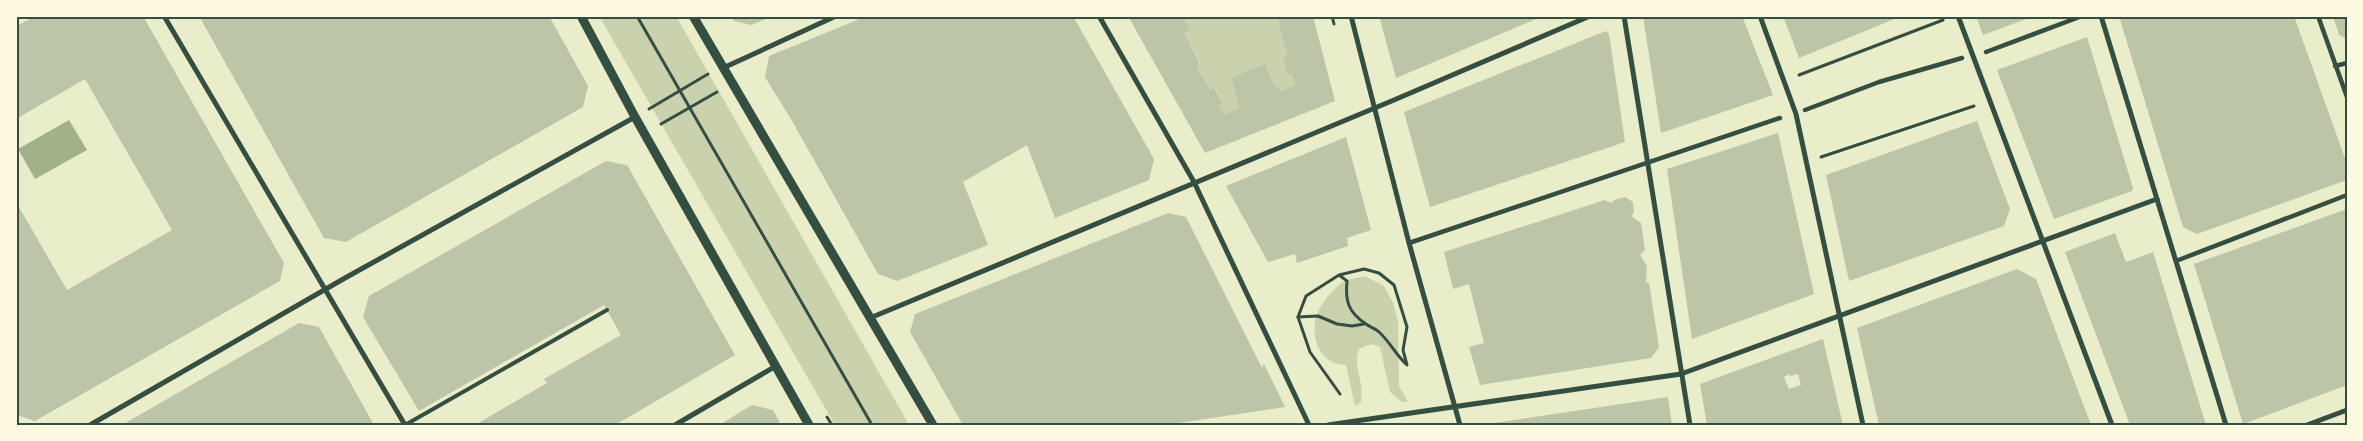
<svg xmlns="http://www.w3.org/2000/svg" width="2363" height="441" viewBox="0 0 2363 441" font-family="Cabin,sans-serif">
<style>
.green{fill:#cad2ad}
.water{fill:#a3b18a}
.building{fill:#bcc5a7;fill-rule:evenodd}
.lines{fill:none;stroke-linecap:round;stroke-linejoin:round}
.path{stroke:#344e41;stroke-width:3}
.service{stroke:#344e41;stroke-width:4}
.pedestrian{stroke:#344e41;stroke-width:4.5}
.minor{stroke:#344e41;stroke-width:5}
.tertiary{stroke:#344e41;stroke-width:9}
.neatline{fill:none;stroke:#344e41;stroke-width:2}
</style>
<rect width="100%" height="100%" fill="#e9edc9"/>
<g class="green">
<polygon points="599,16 676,16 909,425 835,425"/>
<polygon points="1182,16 1277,16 1287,56 1288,74 1292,74 1295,85 1281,91 1278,86 1275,87 1265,65 1231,78 1239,108 1225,114 1219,106 1223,103 1215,87 1210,89 1197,67 1200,63 1184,33 1189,30"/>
<path d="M1364 276 1383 285 1393 302 1398 322 1399 386 1408 402H1402L1390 392 1380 347 1371 344 1359 349C1352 369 1365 380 1361 402L1355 406 1346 365C1324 365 1312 345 1315 324 1316 310 1328 294 1339 285 1345 279 1357 278 1364 276Z"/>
</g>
<polygon class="water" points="69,120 87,150 35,179 18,149"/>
<g class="building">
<polygon points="36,16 143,16 284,263 280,281 35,421 16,415 16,202 67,290 172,230 85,79 16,119 16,26"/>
<polygon points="199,16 549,16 588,86 583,107 346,242 324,238"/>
<polygon points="731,16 772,16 752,25 734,21"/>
<polygon points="867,16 1073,16 1154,159 1149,180 1055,218 1027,145 963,182 988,245 897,281 878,274 791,119 765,77 769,56"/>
<polygon points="1128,16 1182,16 1190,30 1184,33 1200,64 1197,67 1210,89 1214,87 1223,103 1219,106 1225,114 1239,108 1231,78 1265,64 1275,87 1278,86 1281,91 1295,85 1292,74 1288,74 1283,58 1287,56 1277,16 1313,16 1335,101 1205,153"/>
<polygon points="1379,16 1543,16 1396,78"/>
<polygon points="1643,16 1742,16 1773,95 1661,133"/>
<polygon points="1783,16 1902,16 1799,58"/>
<polygon points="1976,16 2035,16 1983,35"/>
<polygon points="2119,16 2294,16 2347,164 2347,180 2197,234 2183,227"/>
<polygon points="2333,16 2347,16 2347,39 2339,35"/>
<polygon points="1606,31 1609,34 1625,142 1430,207 1404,112"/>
<polygon points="2087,37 2133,188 2132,191 2054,219 1997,70"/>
<polygon points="1977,121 2010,209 2004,226 1849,281 1826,175"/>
<polygon points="1778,133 1814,294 1692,339 1667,169"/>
<polygon points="1346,137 1371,230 1347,238 1348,246 1297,263 1295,254 1268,262 1226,186"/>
<polygon points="606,161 627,165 735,355 615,425 475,425 547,383 544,379 621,335 604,305 419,411 363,317 369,296"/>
<polygon points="1625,197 1633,202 1634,213 1631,216 1641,223 1645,250 1640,255 1647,266 1646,282 1649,283 1659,347 1651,358 1480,385 1469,347 1484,343 1469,284 1453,289 1444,252 1605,200 1611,203 1614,200"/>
<polygon points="2347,209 2347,385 2243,424 2194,264"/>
<polygon points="1168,213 1186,217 1262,368 1264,364 1285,407 1165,425 963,425 910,332 915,314"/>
<polygon points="2115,233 2126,262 2153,252 2206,425 2130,425 2065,252"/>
<polygon points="2017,269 2036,279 2091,425 1879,425 1857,328"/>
<polygon points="299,323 319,327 374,425 122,425"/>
<path d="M1823 339 1843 425H1707L1700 384ZM1790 374V376L1798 374 1801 385 1789 389 1784 377Z"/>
<polygon points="1668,397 1672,425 1488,425 1487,424"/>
<polygon points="752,405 773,410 781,425 719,425"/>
</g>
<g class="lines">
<g class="path">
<polyline points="637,16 872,425"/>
<polyline points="1332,16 1334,24"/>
<polyline points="1799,75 1943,20"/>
<polyline points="649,109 708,74"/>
<polyline points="661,124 717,92"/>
<polyline points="1821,157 1974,106"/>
<path d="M1298 317 1306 296 1339 275 1347 281C1345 301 1348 312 1366 324 1370 327 1376 329 1379 332 1390 342 1396 355 1407 365L1403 350 1407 327 1394 285 1379 273 1364 269 1339 275"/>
<polyline points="1340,394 1310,352 1298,317 1318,316 1337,324 1352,326 1364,324"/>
<polyline points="827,417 832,425"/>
</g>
<polyline class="service" points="405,425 607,310"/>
<g class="pedestrian">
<polyline points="2318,16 2347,97"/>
<polyline points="1986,52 2082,16"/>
<polyline points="2335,66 2347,63"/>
<polyline points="1805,110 1879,82 1962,58"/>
<polyline points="1409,243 1780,118"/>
<polyline points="2176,261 2347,195"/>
</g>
<g class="minor">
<polyline points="164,16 405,425"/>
<polyline points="1099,16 1194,182 1309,425"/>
<polyline points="1351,16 1409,243 1460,425"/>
<polyline points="1624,16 1690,425"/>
<polyline points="1760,16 1796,114 1863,425"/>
<polyline points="1958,16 2112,425"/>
<polyline points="2101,16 2226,425"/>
<polyline points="723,68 836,16"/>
<polyline points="870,318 1394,100 1590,16"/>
<polyline points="90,425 345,278 635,117"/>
<polyline points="675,425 776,366"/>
<polyline points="1328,425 1681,374 2157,199"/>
<polyline points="2307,425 2347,410"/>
</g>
<g class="tertiary">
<polyline points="581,16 635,117 809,425"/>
<polyline points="693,16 933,425"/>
</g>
</g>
<rect width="2363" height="441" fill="none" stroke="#fefae0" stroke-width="35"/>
<rect x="18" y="18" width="2328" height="406" class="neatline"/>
</svg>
